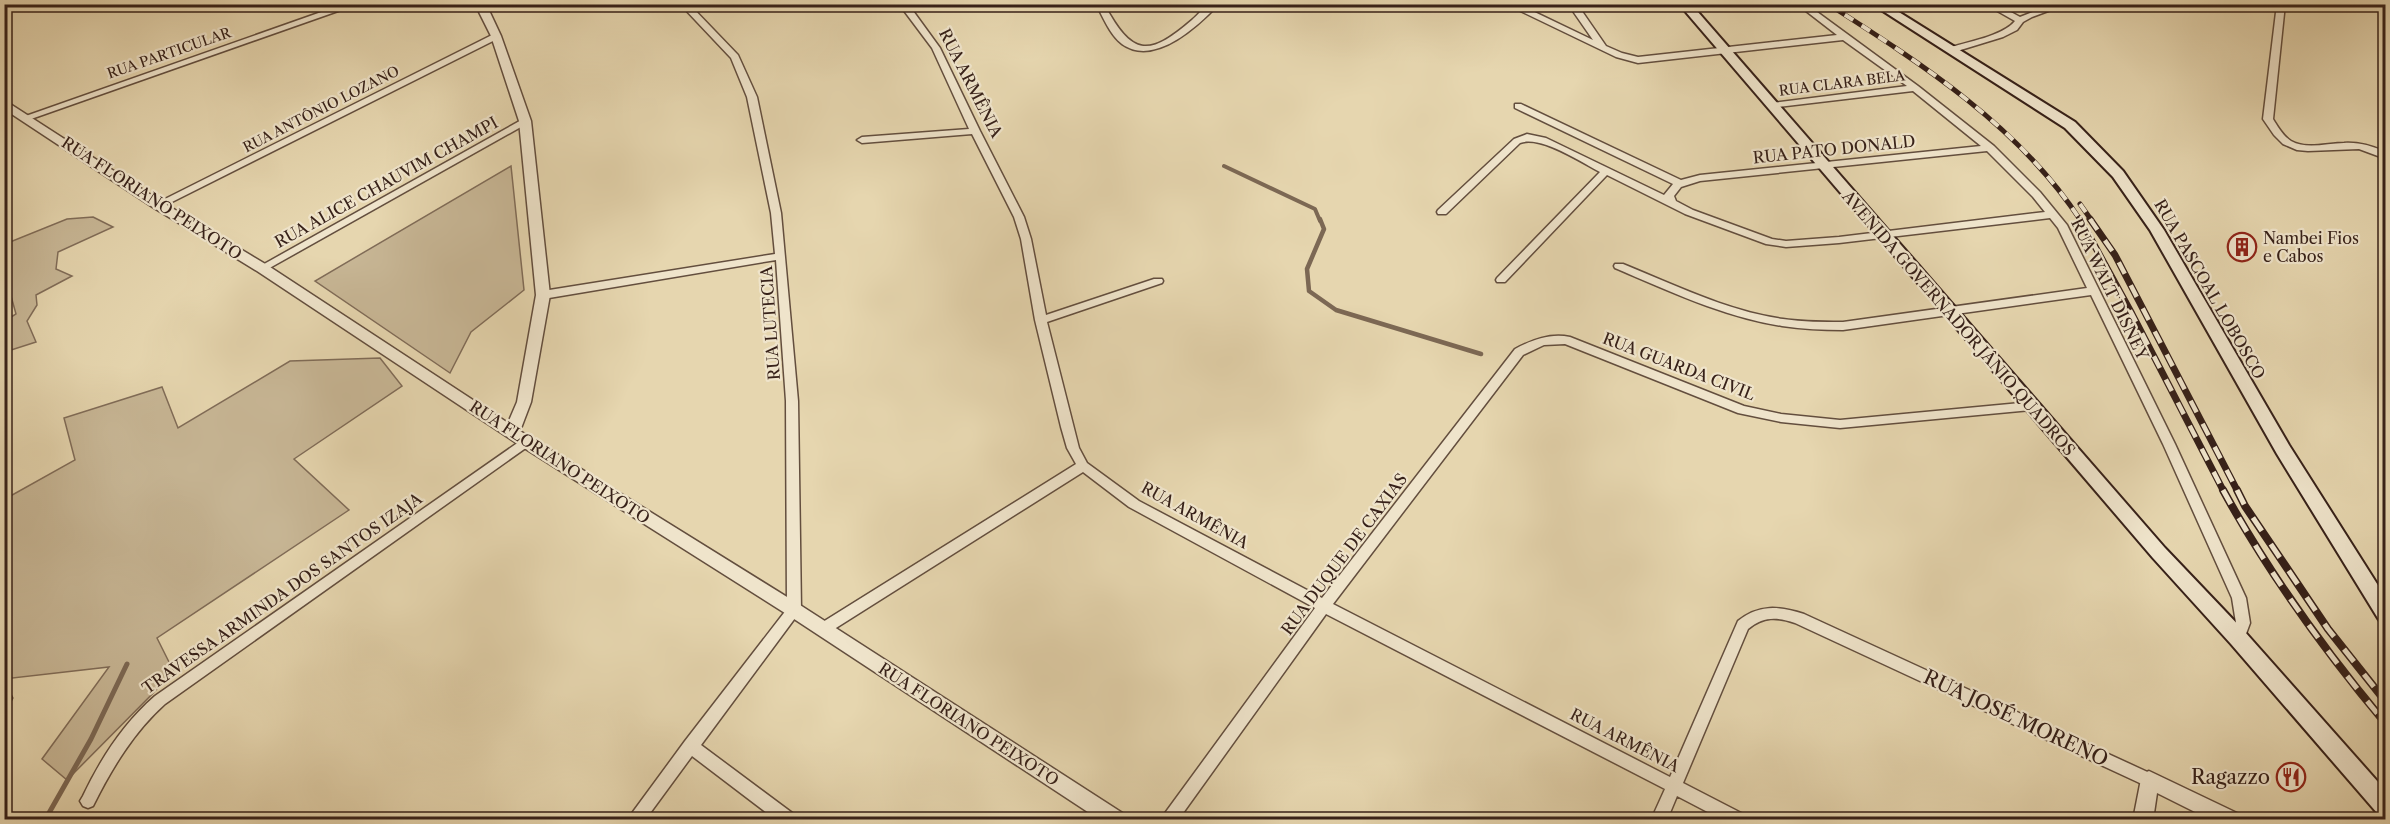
<svg xmlns="http://www.w3.org/2000/svg" width="2390" height="824" viewBox="0 0 2390 824" font-family="'Libre Caslon Text',serif">
<style>
.green{fill:#c8b796;stroke:#806c58;stroke-width:1.5}
.lines{fill:none;stroke-linecap:round;stroke-linejoin:round}
.stream-far2{stroke:#7c6854;stroke-width:4}
.stream-far1{stroke:#7c6854;stroke-width:4.5}
.stream{stroke:#7c6854;stroke-width:5}
.minor-casing{stroke:#634e3e;stroke-width:3}
.tertiary-casing{stroke:#634e3e;stroke-width:3}
.secondary-casing{stroke:#372119;stroke-width:4}
.minor{fill:#efe4cb;fill-rule:evenodd}
.tertiary{fill:#efe4cb;fill-rule:evenodd}
.secondary{fill:#efe4cb;fill-rule:evenodd}
.rail-far2-casing{stroke:#372119;stroke-width:5}
.rail-far1-casing{stroke:#372119;stroke-width:7}
.rail-casing{stroke:#372119;stroke-width:8}
.rail-far2{stroke:#efe4cb;stroke-width:4;stroke-dasharray:10;stroke-linecap:butt}
.rail-far1{stroke:#efe4cb;stroke-width:4.5;stroke-dasharray:13;stroke-linecap:butt}
.rail{stroke:#efe4cb;stroke-width:5;stroke-dasharray:16;stroke-linecap:butt}
.labels{text-anchor:middle;dominant-baseline:central;stroke-width:4.5;stroke-linejoin:round;paint-order:stroke}
.far-street-label{font-size:14px;fill:#372119;stroke:#efe4cb}
.street-label{font-size:16px;fill:#372119;stroke:#efe4cb}
.poi-label{font-size:16px;fill:#372119;stroke:#efe4cb;text-anchor:start}
.near-street-label{font-size:20px;fill:#372119;stroke:#efe4cb}
.near-poi-label{font-size:20px;fill:#372119;stroke:#efe4cb;text-anchor:end}
</style>
<rect width="100%" height="100%" fill="#e6d6af"/>
<filter id="stains"><feTurbulence type="fractalNoise" baseFrequency=".00333" numOctaves="4"/><feColorMatrix values="0 0 0 0 .2 0 0 0 0 .09 0 0 0 0 .02 0 0 0 .5 -.17"/></filter>
<radialGradient id="worn" r=".72"><stop offset=".6" stop-color="#630" stop-opacity="0"/><stop offset="1" stop-color="#630" stop-opacity=".3"/></radialGradient>
<g class="green">
<polygon points="511,166 524,290 471,332 450,373 315,281"/>
<polygon points="93,217 113,227 58,252 56,269 72,276 36,295 37,305 27,321 36,342 5,352 5,321 16,314 11,296 5,298 5,244 67,219"/>
<polygon points="380,358 402,386 294,459 349,510 157,638 174,672 67,780 42,759 109,667 4,679 5,499 75,460 64,418 162,387 178,428 290,361"/>
</g>
<g class="lines">
<polyline class="stream-far2" points="1224,166 1315,209 1320,221"/>
<polyline class="stream-far1" points="1320,219 1324,229 1307,269 1309,291 1336,310 1481,354"/>
<polyline class="stream" points="45,820 91,739 127,664"/>
<g class="minor-casing">
<g id="minor">
<polygon points="237,4 247,4 240,9 237,8"/>
<polygon points="344,4 358,4 31,119 25,119 23,117"/>
<polygon points="680,4 689,4 738,55 757,97 781,213 798,401 801,610 701,745 795,815 797,820 776,820 692,756 645,820 627,820 685,741 787,609 786,401 776,260 543,299 538,295 543,291 775,254 771,213 747,97 731,58"/>
<path d="M899 4H908L940 48 980 131 1024 217 1031 239 1046 315 1154 279H1162L1163 281 1162 283 1047 322 1079 448 1087 463 1139 501 1322 598 1515 349C1532 340 1550 333 1570 337L1744 406 1781 414 1840 420 2031 402 2037 406 2031 410 1840 428 1781 422 1738 413 1565 344 1544 345 1523 355 1333 604 1670 777 1738 621C1759 604 1779 606 1804 614L2154 775 2157 780 2154 785 2149 787 2144 785 1795 623C1777 617 1764 616 1748 629L1683 783 1745 815 1747 820H1723L1677 796 1667 820H1651L1665 789 1326 614 1178 820H1160L1315 608 1129 507 1083 472 828 633 823 635 818 633 816 629 818 625 1076 464 1067 448 1061 427 1035 320 1021 239 1014 217 972 134 862 143 857 140 862 137 969 129 932 48Z"/>
<path d="M1096 4H1104C1132 56 1148 58 1192 20 1202 11 1205 4 1219 4 1197 27 1154 67 1122 44 1110 35 1103 17 1096 4Z"/>
<path d="M1506 4H1518L1593 40 1568 4H1577L1606 46 1622 53 1638 57 1837 35 1806 11 1813 9 1918 86 1994 146 2040 192 2067 225 2175 444 2246 598 2250 623 2243 642 2238 644 2233 642 2231 638 2236 623 2232 598 2163 444 2091 295 1843 330C1823 330 1803 329 1782 326 1724 317 1669 291 1615 268L1614 266 1615 264H1623C1675 285 1727 311 1783 319 1803 322 1823 322 1843 322L2087 288 2058 228 2050 218 1839 243 1786 247 1766 244 1685 214 1607 175 1505 282H1497L1496 280 1497 278 1600 172C1581 162 1540 135 1520 143L1446 214H1438L1437 212 1438 210 1514 139 1527 134 1546 138 1664 195 1673 184 1515 108V104H1521L1681 180 1700 175 1981 146 1913 91 1769 108V104L1772 103 1907 86 1843 40 1638 63 1616 57ZM1987 151 2033 197 2045 212 1839 237 1786 241 1772 239 1693 210 1676 201 1674 196 1681 187 1700 181Z"/>
<path d="M1985 4H1996L2020 17 2053 4H2067L2032 17 2023 22 2017 30 2003 37 1954 52H1948V48C1967 42 2003 36 2015 21Z"/>
<path d="M2277 4H2285L2273 119C2278 127 2283 136 2291 141 2307 150 2327 143 2344 143 2359 142 2372 146 2386 152V159L2359 149 2308 151 2297 150 2283 144 2274 135 2263 119Z"/>
<polygon points="496,33 500,36 499,38 162,207 154,207 153,205"/>
<polygon points="525,118 530,121 528,123 266,270 262,271 257,268"/>
<path d="M526 437 530 439 532 442 530 445 165 704C133 733 112 768 93 806L88 808 83 806 80 801 83 796C101 758 123 724 155 696Z"/>
<polygon points="4,692 10,694 12,698 10,702 5,704"/>
</g>
</g>
<g class="tertiary-casing">
<g id="tertiary">
<polygon points="475,4 486,4 501,36 531,121 550,295 531,402 520,431 800,605 1124,814 1127,820 1100,820 788,615 521,446 257,271 154,208 4,109 4,100 162,202 267,265 508,423 517,402 536,295 519,121 491,36"/>
<polygon points="2149,771 2239,814 2242,820 2211,820 2157,793 2153,820 2133,820 2142,774"/>
</g>
</g>
<g class="secondary-casing">
<g id="secondary">
<polygon points="1679,4 1691,4 2165,548 2245,632 2386,791 2386,817 2378,814 2231,644 2153,558"/>
<polygon points="1872,4 1886,4 2075,122 2123,171 2164,230 2289,445 2386,598 2386,622 2379,620 2277,454 2150,230 2113,177 2065,128"/>
</g>
</g>
<use href="#minor" class="minor"/>
<use href="#tertiary" class="tertiary"/>
<use href="#secondary" class="secondary"/>
<g class="rail-far2-casing">
<g id="rail-far2">
<path d="M1828 4C1922 64 2019 126 2081 221"/>
<polyline points="2080,204 2092,221"/>
</g>
</g>
<g class="rail-far1-casing">
<g id="rail-far1">
<polyline points="2080,219 2132,314 2224,492"/>
<polyline points="2090,219 2115,255 2238,492"/>
</g>
</g>
<g class="rail-casing">
<g id="rail">
<path d="M2223 490C2269 574 2325 651 2386 724"/>
<polyline points="2237,490 2245,506 2328,629 2386,702"/>
</g>
</g>
<use href="#rail-far2" class="rail-far2"/>
<use href="#rail-far1" class="rail-far1"/>
<use href="#rail" class="rail"/>
</g>
<defs>
<g id="building-ring" transform="scale(1.5)"><circle r="9.5" fill="#efe4cb" stroke="#8f2418" stroke-width="1.5"/><path d="M-4-6H4V6H1V3H-1V6H-4ZM-2.5-4.3h1.7v1.8h-1.7ZM.8-4.3h1.7v1.8H.8ZM-2.5-1h1.7V.8h-1.7ZM.8-1h1.7V.8H.8Z" fill="#8f2418"/></g>
<g id="restaurant-ring" transform="scale(1.5)"><circle r="9.5" fill="#efe4cb" stroke="#8f2418" stroke-width="1.5"/><path d="M-5-6h1v4h1v-4h1v4h1v-4h1v5L-1.5 .5V6h-2V.5L-5-1ZM5-6V6H3V1.5H1.5Q1.5-4 5-6Z" fill="#8f2418"/></g>
</defs>
<g fill-rule="evenodd">
<use href="#building-ring" x="2242" y="247"/>
<use href="#restaurant-ring" x="2291" y="777"/>
</g>
<g class="labels">
<g class="far-street-label">
<text transform="translate(169 53) rotate(-19)">RUA PARTICULAR</text>
<text transform="translate(1842 83) rotate(-7)">RUA CLARA BELA</text>
<text transform="translate(321 109) rotate(-27)">RUA ANTÔNIO LOZANO</text>
</g>
<g class="street-label">
<text transform="translate(971 83) rotate(63)">RUA ARMÊNIA</text>
<text transform="translate(1834 149) rotate(-6)">RUA PATO DONALD</text>
<text transform="translate(386 182) rotate(-29)">RUA ALICE CHAUVIM CHAMPI</text>
<text transform="translate(152 198) rotate(33)">RUA FLORIANO PEIXOTO</text>
<text transform="translate(2110 289) rotate(64)">RUA WALT DISNEY</text>
<text transform="translate(2210 289) rotate(60)">RUA PASCOAL LOBOSCO</text>
<text transform="translate(770 323) rotate(-94)">RUA LUTECIA</text>
<text transform="translate(1959 323) rotate(49)">AVENIDA GOVERNADOR JÂNIO QUADROS</text>
<text transform="translate(1679 366) rotate(21)">RUA GUARDA CIVIL</text>
<text transform="translate(560 462) rotate(33)">RUA FLORIANO PEIXOTO</text>
<text transform="translate(1195 515) rotate(29)">RUA ARMÊNIA</text>
<text transform="translate(1344 554) rotate(-53)">RUA DUQUE DE CAXIAS</text>
<text transform="translate(282 593) rotate(-35)">TRAVESSA ARMINDA DOS SANTOS IZAJA</text>
<text transform="translate(969 724) rotate(33)">RUA FLORIANO PEIXOTO</text>
<text transform="translate(1625 740) rotate(27)">RUA ARMÊNIA</text>
</g>
<g class="poi-label">
<text x="2263" y="238">Nambei Fios<tspan x="2263" dy="18">e Cabos</tspan></text>
</g>
<g class="near-street-label">
<text transform="translate(2016 718) rotate(25)">RUA JOSÉ MORENO</text>
</g>
<g class="near-poi-label">
<text x="2270" y="777">Ragazzo</text>
</g>
</g>
<rect width="2390" height="824" fill="none" stroke="#e6d6af" stroke-width="24"/>
<rect x="6" y="6" width="2378" height="812" fill="none" stroke="#372119" stroke-width="3"/>
<rect x="12" y="12" width="2366" height="800" fill="none" stroke="#372119" stroke-width="1.5"/>
<rect width="100%" height="100%" filter="url(#stains)"/>
<rect width="100%" height="100%" fill="url(#worn)"/>
</svg>
